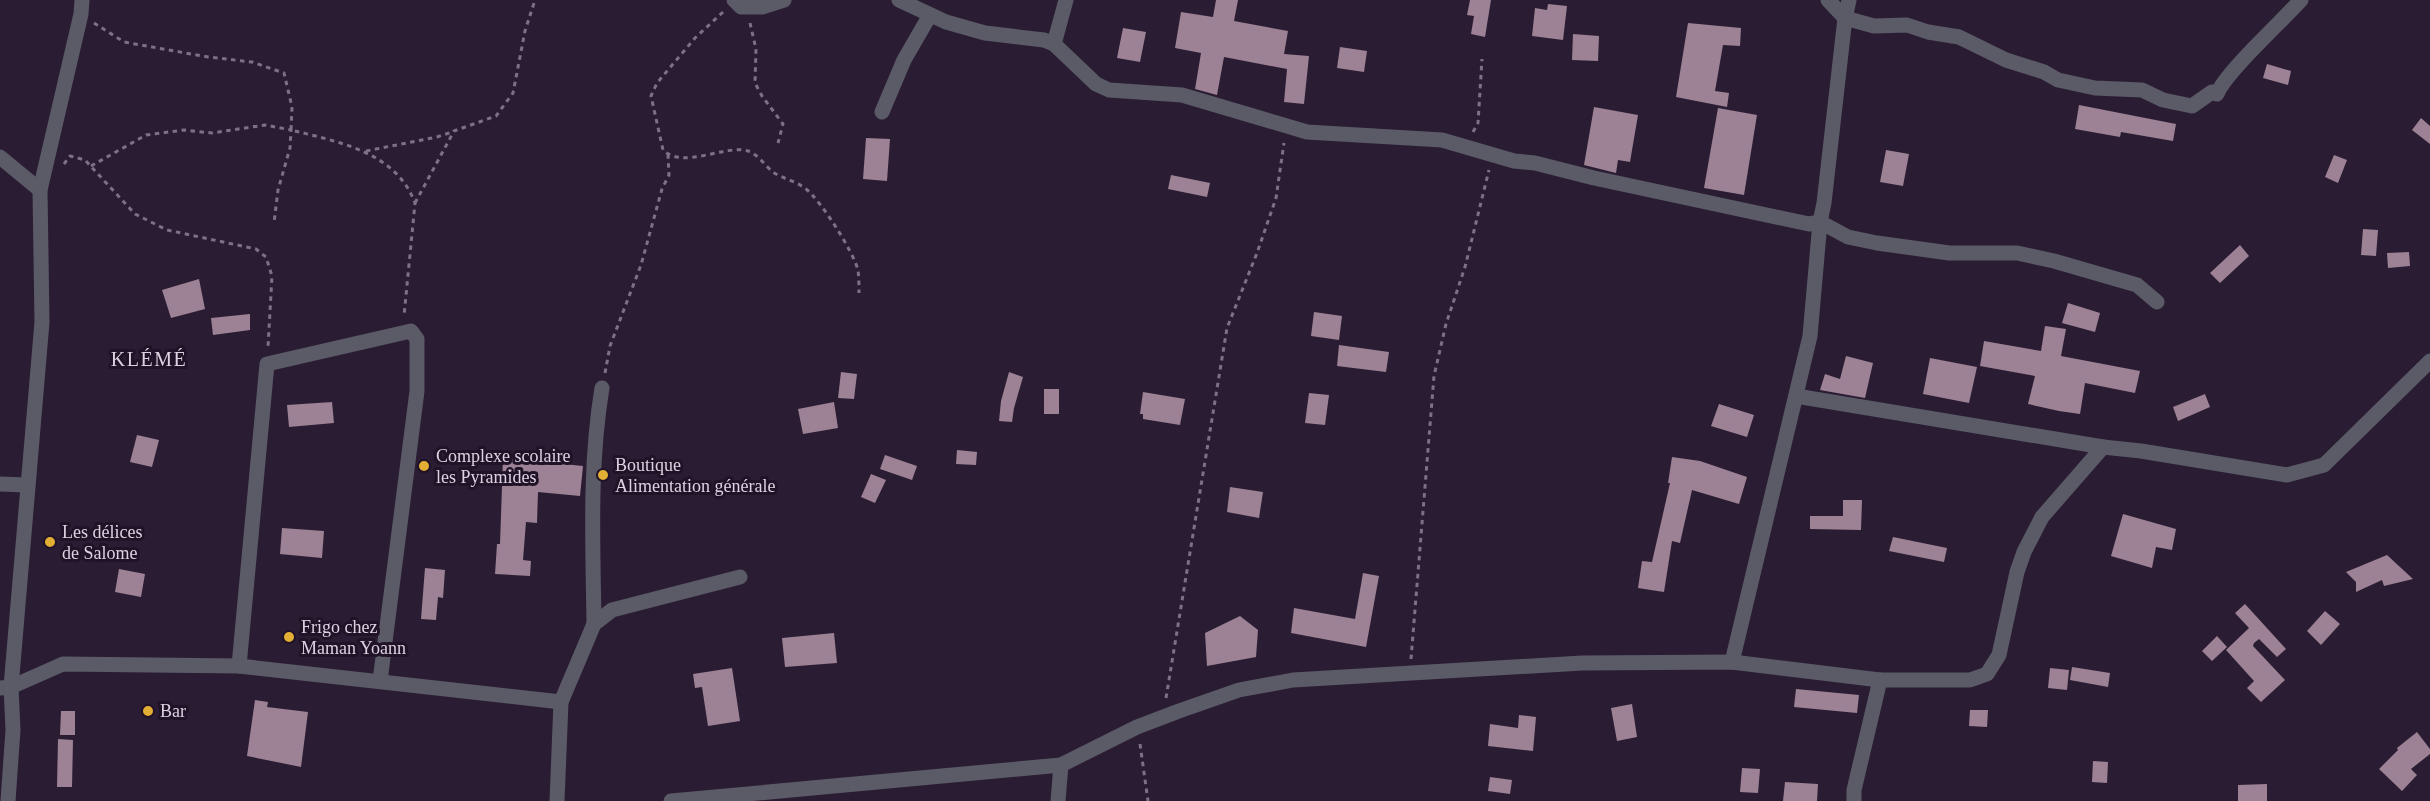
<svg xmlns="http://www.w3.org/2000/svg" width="2430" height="801" viewBox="0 0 2430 801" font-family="'Times New Roman',serif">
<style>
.building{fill:#9d8194}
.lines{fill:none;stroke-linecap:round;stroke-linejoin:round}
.path{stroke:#7d7285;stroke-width:3;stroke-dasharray:4.5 4.5;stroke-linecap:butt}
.minor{stroke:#5b5b67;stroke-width:15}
.tertiary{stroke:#5b5b67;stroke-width:15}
.poi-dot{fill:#e3ae34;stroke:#201328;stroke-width:2}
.labels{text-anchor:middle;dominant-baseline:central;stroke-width:6;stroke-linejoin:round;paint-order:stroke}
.poi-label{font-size:18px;fill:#dcd3e2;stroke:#201328;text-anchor:start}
.neighbourhood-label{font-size:20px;letter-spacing:1.5px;fill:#dcd3e2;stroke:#201328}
</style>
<rect width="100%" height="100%" fill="#2a1d33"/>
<g class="building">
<polygon points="1216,0 1238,0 1234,21 1288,31 1284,54 1309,56 1304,104 1284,102 1287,69 1224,57 1217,95 1195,89 1201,53 1175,48 1181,12 1213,17"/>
<polygon points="1470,0 1491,0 1485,37 1471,34 1474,16 1467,15"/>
<polygon points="1548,4 1567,6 1563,40 1532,36 1535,8 1547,10"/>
<polygon points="1688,23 1741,28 1740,46 1723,45 1715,91 1729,93 1727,107 1676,97"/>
<polygon points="1123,28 1146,32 1140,62 1117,58"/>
<polygon points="1573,34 1599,36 1598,61 1572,60"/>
<polygon points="1340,47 1367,51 1364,72 1337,68"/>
<polygon points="2267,64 2291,71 2288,85 2263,78"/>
<polygon points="2079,105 2176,124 2173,141 2121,132 2120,137 2075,129"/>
<polygon points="1594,107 1638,115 1630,162 1618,160 1616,173 1584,165"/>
<polygon points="1718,108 1757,115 1744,195 1704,188"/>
<polygon points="2421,118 2430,126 2430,144 2412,130"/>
<polygon points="866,138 890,139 887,181 863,179"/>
<polygon points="1886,150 1909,154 1903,186 1880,182"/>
<polygon points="2334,155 2347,160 2338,183 2325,177"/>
<polygon points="1171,175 1210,183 1207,197 1168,189"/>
<polygon points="2363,229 2378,230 2376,256 2361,255"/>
<polygon points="2240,245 2249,256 2220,283 2210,273"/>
<polygon points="2409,252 2410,266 2388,268 2387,253"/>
<polygon points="199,279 205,309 171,318 162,290"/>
<polygon points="2068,303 2100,313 2095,332 2062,323"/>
<polygon points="1314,312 1342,316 1339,340 1311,336"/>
<polygon points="250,314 250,330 213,335 211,318"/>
<polygon points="2045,326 2066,329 2061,356 2140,371 2135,393 2085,383 2080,414 2059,411 2028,404 2035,376 1980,366 1984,341 2041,351"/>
<polygon points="1339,345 1389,352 1386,372 1337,366"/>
<polygon points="1846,356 1873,363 1865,398 1820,390 1825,374 1840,379"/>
<polygon points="1930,358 1977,367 1969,403 1923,394"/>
<polygon points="841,372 857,374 854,399 838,398"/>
<polygon points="1009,372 1023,377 1014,408 1012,422 999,421 1001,401"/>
<rect x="1044" y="389" width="15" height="25"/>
<polygon points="1143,392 1185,399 1180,425 1143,419 1143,414 1140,414"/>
<polygon points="1309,393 1329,395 1325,425 1305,423"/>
<polygon points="2205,394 2210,407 2178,421 2173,407"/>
<polygon points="332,402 334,423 289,427 287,405"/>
<polygon points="834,402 838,428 803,434 798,409"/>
<polygon points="1719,404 1754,415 1747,437 1711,426"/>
<polygon points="137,435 159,440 152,467 130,462"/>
<polygon points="957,450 977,452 976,465 956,464"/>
<polygon points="885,455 917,466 912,480 880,469"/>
<polygon points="1672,457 1700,461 1747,477 1739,504 1692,490 1680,543 1672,541 1664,592 1638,588 1642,561 1652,562 1670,483 1668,483"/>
<polygon points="503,458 583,466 580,496 538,492 537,523 526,522 523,560 531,561 530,576 495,574 497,544 500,544"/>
<polygon points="871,474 886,480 875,503 861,497"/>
<polygon points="1230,487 1263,492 1259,518 1227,512"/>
<polygon points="1843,500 1862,500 1861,530 1810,529 1810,516 1843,516"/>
<polygon points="2123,514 2176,529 2172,550 2156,547 2152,568 2111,556"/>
<polygon points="282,528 324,531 322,558 280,554"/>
<polygon points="1893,537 1947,548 1944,562 1889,551"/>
<polygon points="2387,555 2413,579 2384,586 2382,580 2356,592 2356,582 2346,572"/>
<polygon points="425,568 445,570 443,598 438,597 436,620 421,619"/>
<polygon points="119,569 145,574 141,597 115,592"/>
<polygon points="1363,573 1379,576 1366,647 1291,633 1294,608 1355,619"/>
<polygon points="2245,604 2286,649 2277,657 2259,639 2254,643 2253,646 2285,680 2261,702 2247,688 2254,681 2226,650 2249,628 2235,613"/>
<polygon points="2325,611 2340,624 2321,645 2307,631"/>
<polygon points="1240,616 1258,630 1256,657 1207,666 1205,633"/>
<polygon points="834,633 837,663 785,667 782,638"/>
<polygon points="2217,636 2227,647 2212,661 2202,651"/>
<polygon points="2072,667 2110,673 2108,687 2070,680"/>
<polygon points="732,668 740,721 708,726 702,687 695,688 693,674"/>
<polygon points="2050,668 2069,670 2067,690 2048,688"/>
<polygon points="1796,689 1859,695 1857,713 1794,707"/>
<polygon points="255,700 268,702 267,707 308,712 301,767 247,756"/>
<polygon points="1632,704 1637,737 1617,741 1611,708"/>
<polygon points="1970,710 1988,710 1987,727 1969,726"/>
<polygon points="61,711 75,711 75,735 60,735"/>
<polygon points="1519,715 1536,717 1533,751 1488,746 1490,724 1518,728"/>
<polygon points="2417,732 2430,749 2430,754 2411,769 2417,775 2402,791 2379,769 2398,750 2397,748"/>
<polygon points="58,739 73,740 72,787 57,787"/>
<polygon points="2093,761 2108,762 2107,783 2092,782"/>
<polygon points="1742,768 1760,769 1758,793 1740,792"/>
<polygon points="1490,777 1512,780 1510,794 1488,791"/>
<polygon points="1785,782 1818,784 1817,801 1783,801"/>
<polygon points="2267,784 2267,801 2238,801 2238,785"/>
</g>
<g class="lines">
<g class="path">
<path d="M723 12 695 38 657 83 651 96 663 150C683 170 725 144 748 151 758 154 765 166 773 172 783 179 796 181 806 189 821 201 853 251 858 270 859 278 859 286 859 293"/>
<path d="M94 23 124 42 208 57 252 62 284 73 292 107 291 130C339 142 396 152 415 203L404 316"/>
<polyline points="750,23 756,49 755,83 762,96 783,124 778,143"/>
<polyline points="1473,132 1478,123 1482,59"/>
<polyline points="366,151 437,137 452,132"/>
<polyline points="64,164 70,156 85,160 135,214 167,230 256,249 266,257 272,276 268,347"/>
<polyline points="91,166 146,135 184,130 212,133 265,125 291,130 290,148 278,190 274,223"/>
<polyline points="415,203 454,131 496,116 513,93 525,31 535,0"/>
<polyline points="605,373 610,346 641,265 662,189 669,175 668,155"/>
<polyline points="1411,659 1434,376 1446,324 1465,267 1489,170"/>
<polyline points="1166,698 1227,328 1257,253 1276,198 1284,143"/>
<polyline points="1140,744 1148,801"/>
</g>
<g class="minor">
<polyline points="734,0 741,7 762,7 784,0"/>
<polyline points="899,0 946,22 985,33 1044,40 1054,44 1096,84 1109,90 1182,95 1307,132 1442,140 1514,161 1535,163 1594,178 1809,224 1820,222 1824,203 1845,18 1849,0"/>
<path d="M1828 0 1845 18 1874 26 1907 25 1928 32 1959 37 2006 60 2044 72 2058 80 2095 88 2142 90 2163 100 2192 106 2212 92 2217 94C2225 73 2283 20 2301 0"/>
<polyline points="1054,44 1066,0"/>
<polyline points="882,112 904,60 930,15"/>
<polyline points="0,157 40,190"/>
<polyline points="1796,396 2103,447"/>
<polyline points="0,484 27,485"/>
<path d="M594 624C593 545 589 466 602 388"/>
<polyline points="1732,662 1810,336 1820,222 1848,237 1877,243 1949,253 2017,253 2054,261 2137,285 2157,302"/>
<polyline points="239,666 267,364 411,331 417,339 417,391 380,681"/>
<polyline points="0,688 11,687 63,664 239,666 561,702"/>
<polyline points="557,801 561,702 594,624 612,610 740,577"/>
<polyline points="671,801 1061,765 1137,727 1179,711 1239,690 1293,680 1582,663 1732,662 1880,680 1970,680 1987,674 1999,655 2017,572 2024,552 2042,517 2103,447 2141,451 2287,475 2324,465 2430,361"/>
<polyline points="1058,801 1061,765"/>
<polyline points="1854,801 1854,790 1880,680"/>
</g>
<polyline class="tertiary" points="8,801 13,730 11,687 42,322 40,190 81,14 82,0"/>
</g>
<g class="poi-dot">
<circle cx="424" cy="466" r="6"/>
<circle cx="603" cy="475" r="6"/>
<circle cx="50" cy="542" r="6"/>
<circle cx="289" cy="637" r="6"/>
<circle cx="148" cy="711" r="6"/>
</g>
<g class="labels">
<g class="poi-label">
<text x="436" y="456">Complexe scolaire<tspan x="436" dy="21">les Pyramides</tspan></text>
<text x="615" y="465">Boutique<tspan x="615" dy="21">Alimentation générale</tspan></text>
<text x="62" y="532">Les délices<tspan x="62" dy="21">de Salome</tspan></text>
<text x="301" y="627">Frigo chez<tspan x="301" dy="21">Maman Yoann</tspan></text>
<text x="160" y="711">Bar</text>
</g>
<g class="neighbourhood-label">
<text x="149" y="359">KLÉMÉ</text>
</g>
</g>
</svg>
